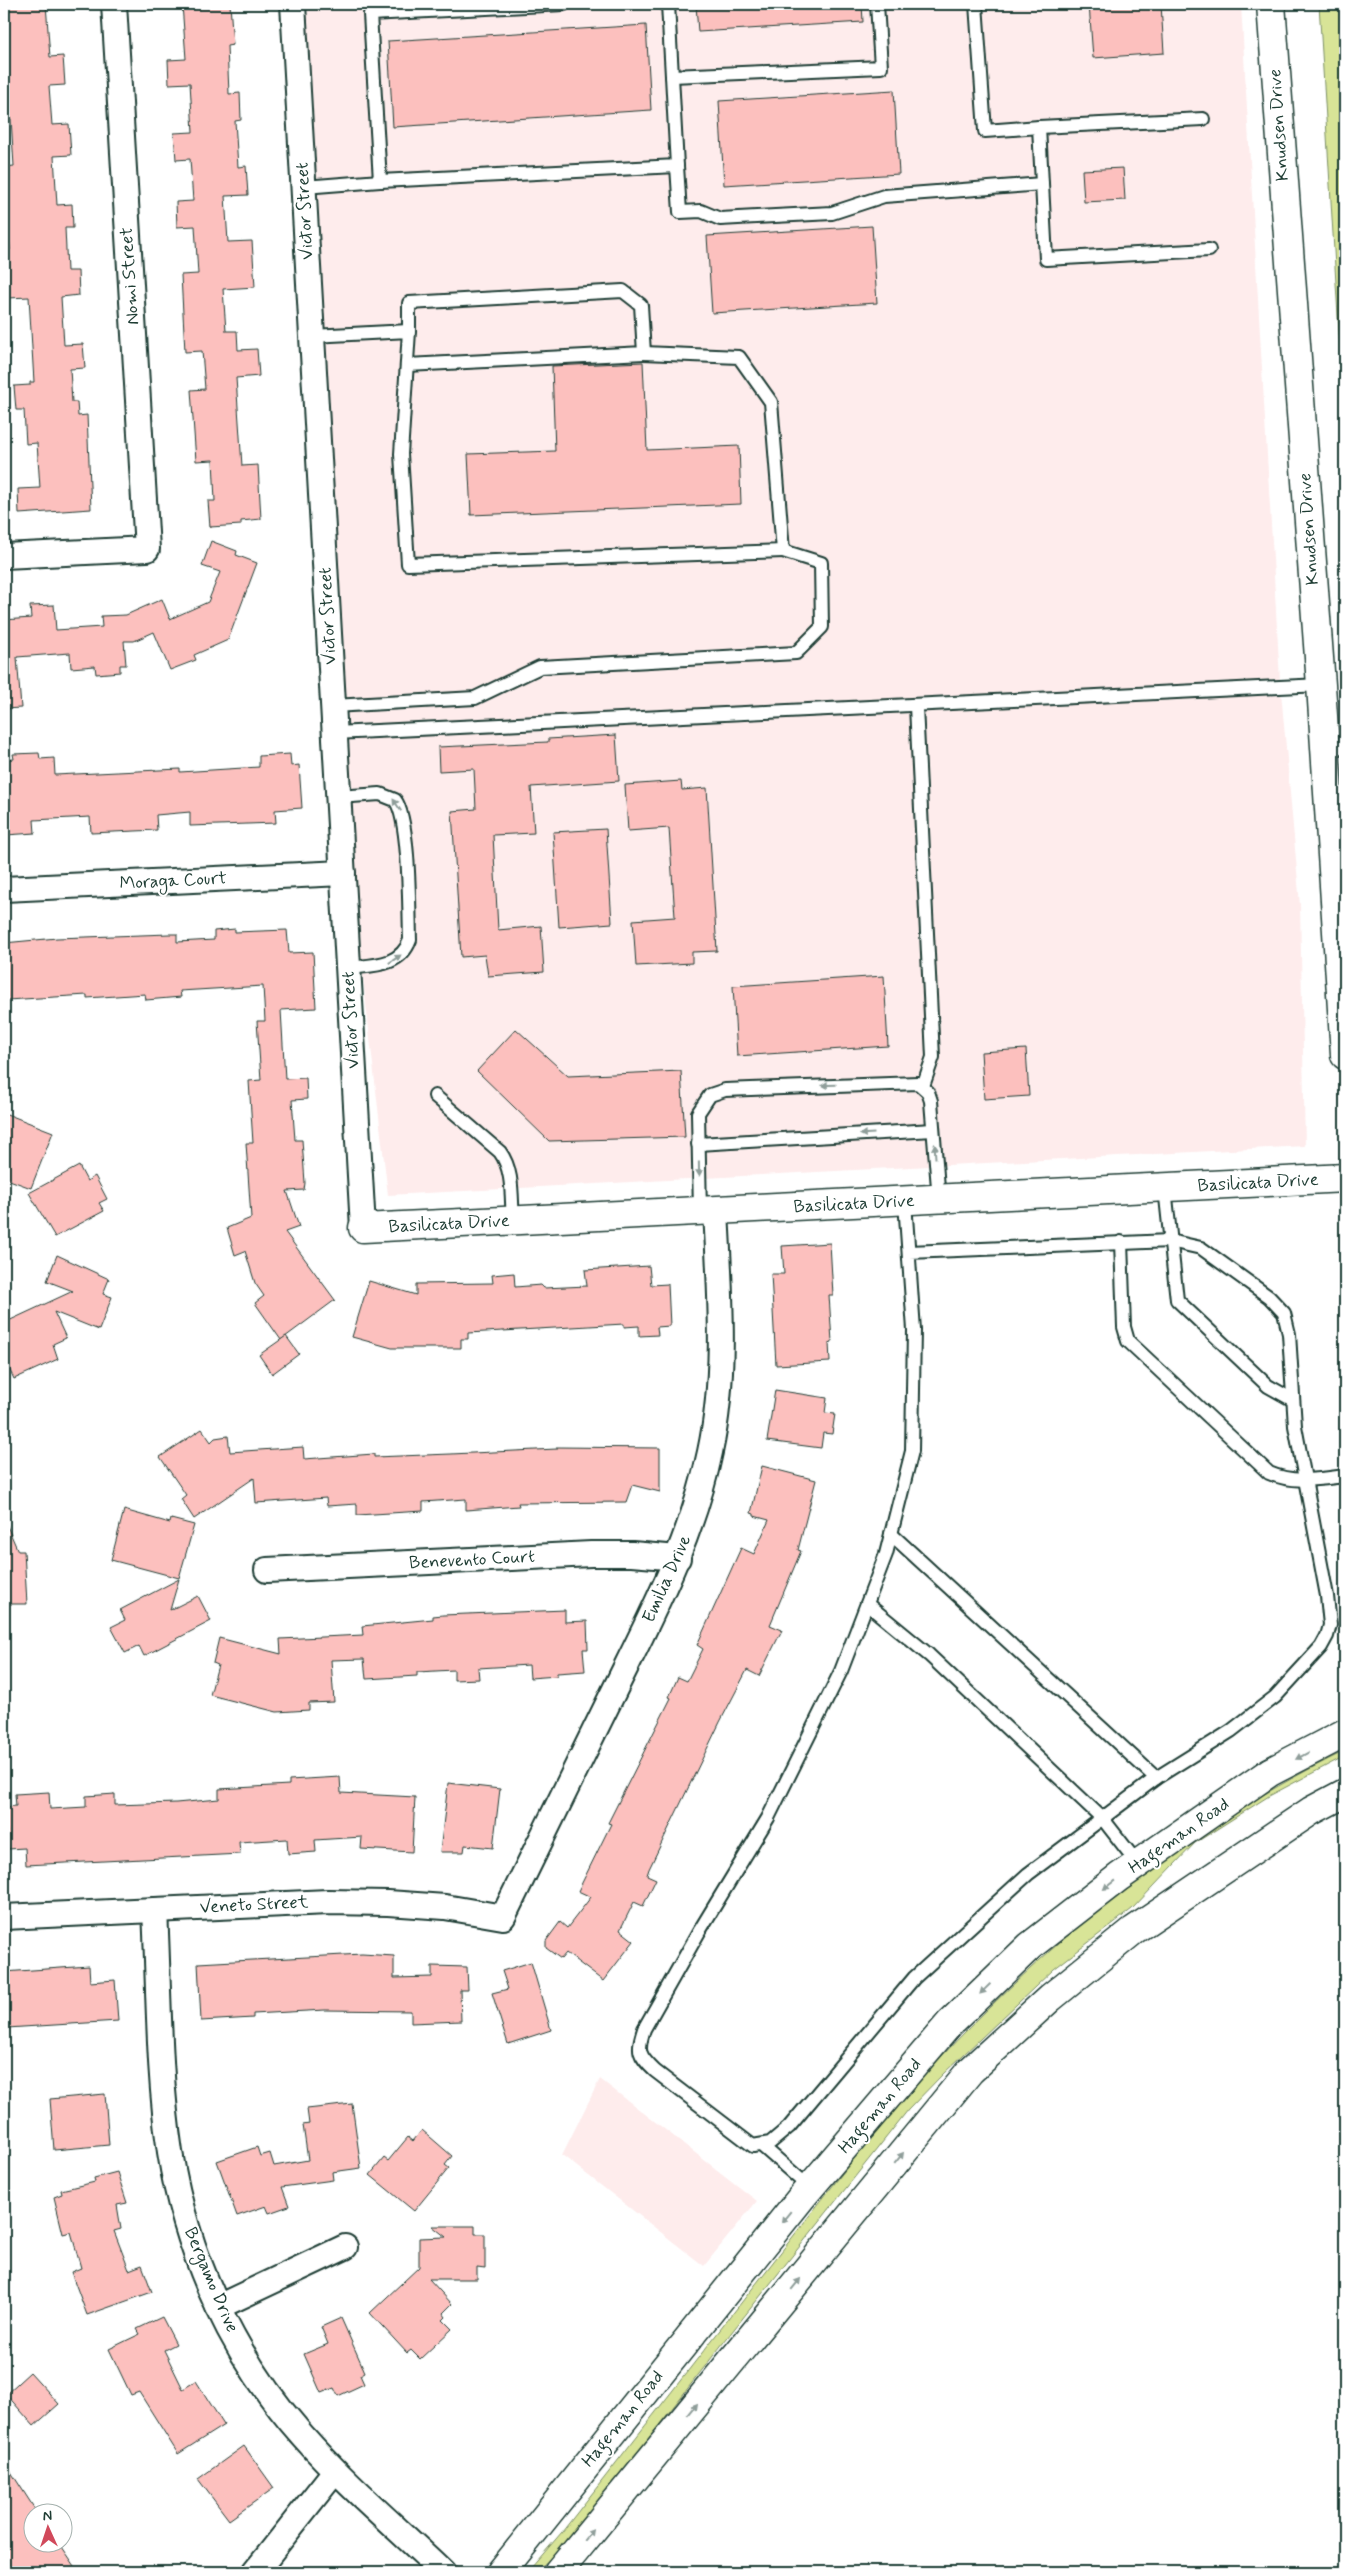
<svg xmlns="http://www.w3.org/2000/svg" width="1349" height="2576" viewBox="0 0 1349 2576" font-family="Mynerve,sans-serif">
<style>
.built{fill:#feecec}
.green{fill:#d8e497;stroke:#7c9066}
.building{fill:#fcc0be;stroke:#1f3d34}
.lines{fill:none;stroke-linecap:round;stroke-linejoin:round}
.lane-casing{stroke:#1f3d34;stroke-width:16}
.street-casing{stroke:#1f3d34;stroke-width:28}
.secondary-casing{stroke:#1f3d34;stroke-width:31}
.lane{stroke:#fff;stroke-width:12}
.street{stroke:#fff;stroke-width:24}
.secondary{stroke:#fff;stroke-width:28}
.oneway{fill:#8f9e9a}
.labels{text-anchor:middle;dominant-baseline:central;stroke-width:4;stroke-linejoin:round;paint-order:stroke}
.street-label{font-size:18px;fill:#1f3d34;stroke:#fff}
</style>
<rect width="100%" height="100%" fill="#fff"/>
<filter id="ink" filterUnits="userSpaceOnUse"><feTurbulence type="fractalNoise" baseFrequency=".02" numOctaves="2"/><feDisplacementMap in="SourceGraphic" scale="10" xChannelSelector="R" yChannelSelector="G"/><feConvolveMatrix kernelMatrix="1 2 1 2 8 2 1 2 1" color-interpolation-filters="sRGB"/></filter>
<g filter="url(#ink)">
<g class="built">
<polygon points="306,4 1241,4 1280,680 1300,905 1305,1146 388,1195 334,726"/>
<polygon points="600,2079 757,2201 704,2266 562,2155"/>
</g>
<g class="green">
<polygon points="1319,4 1345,4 1345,431"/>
<path d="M1345 1751V1756L1269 1796 1195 1843 1132 1909 1054 1969 943 2074 908 2110 731 2333 563 2548 536 2571 531 2568 562 2532 881 2124C1011 1972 1164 1839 1345 1751Z"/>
</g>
<g class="building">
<polygon points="4,4 46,4 50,57 63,56 65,85 49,86 52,125 69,124 71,155 54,156 57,205 72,204 73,228 65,228 67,271 78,271 79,295 61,297 64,345 83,344 85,368 70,369 72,402 77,402 78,416 87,415 91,509 19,514 18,489 40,488 37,443 26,444 24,410 16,410 14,386 30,385 30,382 34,382 29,297 8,298 5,250 10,250 5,167 14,166 11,119 5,119 4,103 4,96 8,96 4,47"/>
<polygon points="182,4 230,4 233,45 227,46 229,94 240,93 241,120 235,121 238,167 246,166 248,195 225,196 228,242 252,241 255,287 223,289 226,331 237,331 238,350 257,349 259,376 236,378 242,466 258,465 261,519 241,521 241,525 210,527 208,501 215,501 213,460 196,461 191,390 205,389 202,351 185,352 181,275 198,274 195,226 177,227 176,202 193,201 190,159 176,160 174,133 193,132 190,83 169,84 168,60 186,59"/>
<polygon points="719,4 862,4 863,22 698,32 696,5"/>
<polygon points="1089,4 1161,4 1164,53 1093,58"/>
<polygon points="646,25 651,110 393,127 388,41"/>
<polygon points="894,90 899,174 724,185 719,101"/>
<polygon points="1123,168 1125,200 1084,202 1082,170"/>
<polygon points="872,226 877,303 712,313 707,236"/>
<polygon points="643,362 647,450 739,446 741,504 471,515 468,454 555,451 552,366"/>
<polygon points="211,541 237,551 236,555 257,563 228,640 194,655 196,660 170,670 154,632 134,641 124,641 126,665 120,665 120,672 96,674 95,666 71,668 70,653 17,657 21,708 4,709 4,620 31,618 30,606 54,605 56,630 102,627 101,616 126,615 162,599 170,619 208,602 220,572 202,566"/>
<polygon points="616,735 619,781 531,787 534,833 493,835 498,930 541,926 544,972 488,976 485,955 461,957 452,811 476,809 474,769 439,771 438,747 548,742 548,739"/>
<polygon points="39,753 40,759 54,758 55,775 180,769 180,772 259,767 259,756 290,754 291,766 299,765 302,808 275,810 276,823 190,826 190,812 156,815 157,830 91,833 90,817 34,820 35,833 6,835 4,760 14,759 13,754"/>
<polygon points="681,781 682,790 707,788 717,951 692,952 692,963 636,966 633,920 675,917 669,828 628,831 625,785"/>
<polygon points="606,829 612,923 559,927 553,832"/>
<polygon points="235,929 235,932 287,930 289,953 313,952 316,1008 281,1010 285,1079 306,1078 307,1099 292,1100 295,1140 302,1140 305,1183 304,1190 287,1191 299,1227 285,1232 335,1300 281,1340 255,1303 264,1296 255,1283 245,1251 235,1255 227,1228 251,1218 246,1143 253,1143 249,1081 261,1080 257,1021 265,1021 263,986 180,991 181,997 146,1000 145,994 87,998 87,995 7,1000 4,943 57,938 169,934 177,934 177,942 214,940 214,931"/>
<polygon points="884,976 888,1046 737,1056 733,986"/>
<polygon points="516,1029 568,1076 681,1071 685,1137 549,1141 477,1071"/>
<polygon points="1026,1049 1029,1096 984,1099 981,1052"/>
<polygon points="4,1113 53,1132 31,1188 4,1178"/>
<polygon points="79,1166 87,1181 95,1176 107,1199 99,1203 104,1211 55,1237 29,1193"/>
<polygon points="830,1243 833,1295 829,1295 832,1342 829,1343 830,1362 776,1365 771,1274 784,1274 782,1246"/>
<polygon points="57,1255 109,1279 103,1294 112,1297 99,1330 54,1312 66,1338 53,1344 58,1359 14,1379 4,1358 4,1323 73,1291 47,1281"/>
<polygon points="649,1266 651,1285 668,1284 670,1326 657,1327 658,1335 639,1336 639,1326 624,1327 624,1324 468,1333 468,1339 461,1339 461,1348 392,1348 352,1337 369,1281 416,1295 416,1284 493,1283 492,1275 514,1273 515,1287 541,1285 544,1288 587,1286 585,1270"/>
<polygon points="286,1336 299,1354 272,1374 259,1355"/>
<polygon points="775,1390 827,1398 825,1413 835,1414 832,1434 823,1433 821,1448 767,1441"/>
<polygon points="202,1429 211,1442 215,1438 228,1436 230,1452 303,1447 304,1459 374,1454 374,1457 451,1454 557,1449 557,1447 660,1448 660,1492 632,1485 626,1502 518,1503 519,1506 466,1510 466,1499 423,1502 423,1511 357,1515 357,1504 327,1506 326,1498 256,1503 254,1478 194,1519 181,1499 186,1495 160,1457"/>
<polygon points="762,1466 816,1480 798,1550 801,1551 770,1625 782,1630 759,1676 747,1670 720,1722 649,1869 647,1875 656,1879 643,1906 634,1902 620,1930 634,1941 603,1981 566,1953 561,1959 546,1948 546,1941 560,1922 567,1928 591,1897 578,1891 611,1824 608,1823 671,1698 669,1697 678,1677 687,1681 703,1649 697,1645 741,1548 754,1554 769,1520 754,1516 754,1514 751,1513"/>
<polygon points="124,1510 170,1523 171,1519 194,1525 179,1578 111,1560"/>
<polygon points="4,1519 18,1551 24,1551 27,1604 4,1604"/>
<polygon points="179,1579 170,1610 198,1596 211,1621 144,1656 139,1646 125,1653 111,1627 125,1620 120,1610"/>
<polygon points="565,1610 565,1622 587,1621 588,1649 583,1649 585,1671 557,1673 557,1676 530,1678 529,1665 478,1668 479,1679 454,1680 454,1670 417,1672 417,1676 366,1679 364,1659 331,1660 334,1702 309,1703 309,1710 277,1712 210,1695 218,1665 213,1663 219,1638 281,1654 280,1639 363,1635 362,1626 433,1619 433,1616 443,1615"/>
<polygon points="340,1777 341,1793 415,1797 412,1852 361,1849 362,1837 315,1840 316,1852 288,1854 287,1839 239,1842 240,1854 26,1865 25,1848 8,1849 5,1807 16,1806 15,1794 49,1792 50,1809 86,1807 86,1796 115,1794 115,1805 176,1803 219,1799 219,1789 289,1785 289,1780"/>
<polygon points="448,1783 500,1789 493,1848 465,1845 464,1852 440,1852"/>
<polygon points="362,1954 394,1956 394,1978 432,1977 432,1966 467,1967 468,1990 460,1990 461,2021 411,2023 411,2011 325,2010 253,2014 253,2018 201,2021 198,1963"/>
<polygon points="531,1962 551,2030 508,2044 492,1993 508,1989 502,1971"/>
<polygon points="89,1966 90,1982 115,1980 118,2021 7,2028 4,1972"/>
<polygon points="105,2094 109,2145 54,2150 50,2099"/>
<polygon points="352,2104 361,2168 332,2172 333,2180 282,2187 289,2206 269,2213 266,2206 237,2216 217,2161 257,2147 260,2156 270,2153 274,2166 308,2160 303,2125 309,2124 307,2109"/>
<polygon points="422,2130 452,2156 445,2165 449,2168 414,2211 370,2175 384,2158 388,2161 408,2137 413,2141"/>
<polygon points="117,2172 127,2203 117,2205 121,2229 114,2231 129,2270 142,2265 152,2292 87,2315 71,2272 81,2268 71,2232 63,2234 54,2197 62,2194 61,2190 95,2182 94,2178"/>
<polygon points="432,2226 475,2226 475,2234 485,2234 485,2268 477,2267 477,2279 429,2279 452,2304 443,2313 446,2317 443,2320 452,2329 420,2359 411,2350 407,2353 370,2313 419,2267 419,2238 446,2237"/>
<polygon points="162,2317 176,2344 164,2350 183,2389 196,2381 224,2425 178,2454 139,2392 131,2395 109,2349 140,2334 137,2329"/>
<polygon points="341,2318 365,2372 360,2375 364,2384 338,2396 334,2388 321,2393 304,2354 328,2344 321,2327"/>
<polygon points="30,2372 59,2404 34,2426 6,2394"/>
<polygon points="244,2446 274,2488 229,2520 198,2479"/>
<polygon points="4,2461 38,2514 32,2514 32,2544 60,2544 79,2572 9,2572 4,2564"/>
</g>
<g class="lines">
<g class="lane-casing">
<g id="lane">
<polyline points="668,4 672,76 881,67 877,4"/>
<polyline points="976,4 985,131 1039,127 1046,259 1209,250"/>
<polyline points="1039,127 1203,119"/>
<polyline points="677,166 680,212 701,211 720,219 832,213 884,196 1042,184"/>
<polyline points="380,181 677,166 672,76"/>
<polyline points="304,187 380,181 370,14 564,4"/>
<polyline points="312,336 409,331 401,454 408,564 783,551 771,402 739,357 644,353"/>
<polyline points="407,365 644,353 641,305 623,291 409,303 409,331"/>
<polyline points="333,706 475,698 540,667 796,653 822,627 821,563 783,551"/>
<polyline points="916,706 933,1057 923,1086"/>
<polyline points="335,733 1321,685"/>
<polyline points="1326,748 1345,747"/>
<path d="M338 797 380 794 395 800C410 819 409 911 410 940 400 967 373 965 348 968"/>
<path d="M435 1096 500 1152C514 1171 511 1198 513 1221"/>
<polyline points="698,1144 933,1130"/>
<polyline points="1165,1188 1177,1300 1268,1386 1293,1400"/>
<path d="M905 1202 914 1330 912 1451 886 1554 841 1671 768 1818 700 1930 644 2029C637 2051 638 2055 655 2071L753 2146 770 2143 789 2127 914 1978 1028 1874 1156 1778 1231 1731 1275 1697 1321 1647 1327 1636 1330 1625 1327 1596 1295 1426 1289 1334 1284 1313 1269 1297 1201 1248 1170 1241 909 1252"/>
<polyline points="700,1212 698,1113 710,1095 725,1090 918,1083 928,1092 931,1101 939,1200"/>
<path d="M1121 1242 1124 1327 1128 1341 1269 1473C1294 1484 1319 1479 1345 1476"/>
<polyline points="891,1534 1156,1778"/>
<polyline points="867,1604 929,1655 1103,1819 1138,1864"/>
<polyline points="761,2145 810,2188"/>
</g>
</g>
<g class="street-casing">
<g id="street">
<polyline points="293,4 363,1228"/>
<polyline points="4,556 147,549 114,4"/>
<polyline points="4,889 343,873"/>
<polyline points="267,1570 591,1554 632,1554 678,1558"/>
<path d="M155 1910C159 1990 158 2073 170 2152 186 2255 233 2357 302 2435 345 2484 396 2527 443 2572"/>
<path d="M4 1917 328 1902 388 1903 445 1907 503 1917C541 1839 579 1761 618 1683 655 1608 693 1535 710 1452 727 1373 720 1292 716 1211"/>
<polyline points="218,2307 345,2247"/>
<polyline points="255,2572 335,2471"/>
</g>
</g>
<g class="secondary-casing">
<g id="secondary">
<polyline points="1271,4 1321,685 1345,1055"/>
<polyline points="363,1228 1345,1178"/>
<polyline points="501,2572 801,2198 950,2023 1030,1946 1119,1877 1270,1772 1345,1733"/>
<polyline points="558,2572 970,2071 1050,1998 1134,1930 1311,1811 1345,1793"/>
</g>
</g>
<use href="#lane" class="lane"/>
<use href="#street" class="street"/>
<use href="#secondary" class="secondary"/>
</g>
<defs><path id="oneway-solid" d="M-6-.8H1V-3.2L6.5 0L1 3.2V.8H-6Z" transform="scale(1.25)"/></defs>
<g class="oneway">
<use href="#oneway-solid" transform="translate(397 805) rotate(-124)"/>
<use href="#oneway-solid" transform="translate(395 959) rotate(-34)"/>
<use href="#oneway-solid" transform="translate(829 1085) rotate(178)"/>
<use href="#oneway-solid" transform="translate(867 1134) rotate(177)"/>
<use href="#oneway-solid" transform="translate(935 1151) rotate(-94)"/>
<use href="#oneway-solid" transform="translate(699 1169) rotate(89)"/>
<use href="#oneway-solid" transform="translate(1302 1756) rotate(152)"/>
<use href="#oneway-solid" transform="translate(1109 1885) rotate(142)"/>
<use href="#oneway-solid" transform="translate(985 1989) rotate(136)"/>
<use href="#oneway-solid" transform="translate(899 2158) rotate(-51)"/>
<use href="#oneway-solid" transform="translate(786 2217) rotate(129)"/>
<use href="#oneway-solid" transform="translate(796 2284) rotate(-51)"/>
<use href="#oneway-solid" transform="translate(692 2409) rotate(-51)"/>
<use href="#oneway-solid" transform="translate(589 2535) rotate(-51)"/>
</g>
</g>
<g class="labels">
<g class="street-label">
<text transform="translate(1279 125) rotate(-94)">Knudsen Drive</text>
<text transform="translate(305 211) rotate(-93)">Victor Street</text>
<text transform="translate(130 276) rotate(-94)">Nomi Street</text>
<text transform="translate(1309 529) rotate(-94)">Knudsen Drive</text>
<text transform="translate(328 616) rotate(-93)">Victor Street</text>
<text transform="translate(173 881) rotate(-3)">Moraga Court</text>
<text transform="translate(351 1020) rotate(-93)">Victor Street</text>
<text transform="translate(1258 1183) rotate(-3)">Basilicata Drive</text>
<text transform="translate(854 1204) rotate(-3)">Basilicata Drive</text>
<text transform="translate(449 1224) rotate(-3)">Basilicata Drive</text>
<text transform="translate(472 1560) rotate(-3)">Benevento Court</text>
<text transform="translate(667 1579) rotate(-66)">Emilia Drive</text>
<text transform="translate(1179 1836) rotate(-35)">Hageman Road</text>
<text transform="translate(254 1905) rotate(-3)">Veneto Street</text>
<text transform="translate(880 2106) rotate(-50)">Hageman Road</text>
<text transform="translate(211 2280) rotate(67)">Bergamo Drive</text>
<text transform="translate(623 2419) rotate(-51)">Hageman Road</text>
</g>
</g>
<rect width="1349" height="2576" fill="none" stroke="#fff" stroke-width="20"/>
<rect x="10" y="10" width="1329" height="2556" fill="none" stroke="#1f3d34" stroke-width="2" filter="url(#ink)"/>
<g transform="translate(48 2528) rotate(357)"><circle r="24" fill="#ffffff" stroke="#a5b1ae"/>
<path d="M0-4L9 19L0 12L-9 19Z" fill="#d1495b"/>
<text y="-8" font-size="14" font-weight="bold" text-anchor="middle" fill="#1f3d34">N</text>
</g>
</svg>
